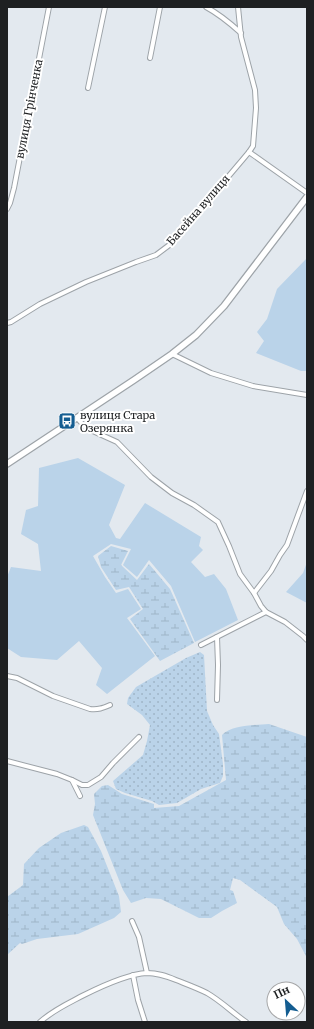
<svg xmlns="http://www.w3.org/2000/svg" width="314" height="1029" viewBox="0 0 314 1029" font-family="Merriweather,serif">
<style>
.grass{fill:url(#grass-dots)}
.wetland{fill:url(#wetland-marsh)}
.green{fill:#bad3e9}
.lines{fill:none;stroke-linecap:round;stroke-linejoin:round}
.street-casing{stroke:#9da3a8;stroke-width:6}
.secondary-casing{stroke:#9da3a8;stroke-width:8}
.street{stroke:#fff;stroke-width:4}
.secondary{stroke:#fff;stroke-width:5.5}
.labels{text-anchor:middle;dominant-baseline:central;stroke-width:4;stroke-linejoin:round;paint-order:stroke}
.street-label{font-size:11px;fill:#1e2022;stroke:#fff}
.poi-label{font-size:11px;fill:#1e2022;stroke:#fff;text-anchor:start}
</style>
<defs>
<pattern id="grass-dots" width="8" height="8" patternUnits="userSpaceOnUse"><rect width="8" height="8" fill="#bad3e9"/><path d="M2 2h.1M6 6h.1" fill="none" stroke="#9fb5c8" stroke-width="1.8" stroke-linecap="round"/></pattern>
<pattern id="wetland-marsh" width="20" height="14" patternUnits="userSpaceOnUse"><rect width="20" height="14" fill="#bad3e9"/><path d="M1 5h8M5 5V1M11 12h8M15 12V8" fill="none" stroke="#9fb5c8"/></pattern>
</defs>
<rect width="100%" height="100%" fill="#e3e9ef"/>
<polygon class="grass" points="200,652 204,655 207,711 213,725 219,734 223,764 223,776 220,783 201,789 177,803 159,805 152,801 125,793 116,789 113,781 143,755 147,741 150,725 142,715 127,704 128,698 136,687 186,658"/>
<g class="wetland">
<polygon points="111,546 128,551 121,565 137,580 149,564 170,589 194,643 160,661 130,619 143,609 129,587 116,590 101,567 98,556"/>
<path d="M269 724 307 737V958L297 939 284 924 277 907 240 880 233 878 230 890 233 891 237 903 222 911 211 918H199L161 899 146 898 131 903 123 890 93 815 95 804 94 794 102 786 108 785 122 794 154 804V808L179 806 226 780 222 735C231 725 255 725 269 724Z"/>
<polygon points="84,825 88,827 101,851 119,896 121,912 114,918 78,934 37,939 22,944 20,943 7,955 7,897 23,885 24,864 39,848 61,833"/>
</g>
<g class="green">
<polygon points="307,258 307,371 301,371 256,353 264,341 257,332 267,319 277,289"/>
<polygon points="78,458 125,485 109,525 116,538 120,539 145,503 201,537 199,546 203,550 191,562 205,577 214,574 226,589 238,620 195,642 171,586 149,560 137,577 123,565 131,549 111,544 93,556 105,577 116,593 128,589 141,609 127,618 155,656 107,694 96,685 102,668 79,641 57,660 21,657 7,648 7,577 11,567 41,571 38,544 21,534 26,510 38,506 39,468"/>
<polygon points="307,562 307,603 286,592 303,573"/>
</g>
<g class="lines">
<g class="street-casing">
<g id="street">
<path d="M206 7C219 14 230 23 241 33"/>
<polyline points="150,58 160,7"/>
<polyline points="88,88 105,7"/>
<polyline points="249,152 307,193"/>
<polyline points="7,209 10,203 14,188 49,7"/>
<polyline points="7,323 11,322 40,304 86,282 136,262 156,255 172,243 244,158 249,152 253,146 256,108 255,90 241,37 238,7"/>
<polyline points="172,354 211,373 253,386 307,395"/>
<polyline points="77,418 86,428 117,442 151,477 172,493 194,505 218,522 229,546 240,574 254,593 261,606 266,612 285,622 303,636 307,640"/>
<polyline points="254,593 271,571 280,555 287,545 307,491"/>
<polyline points="201,645 266,612"/>
<path d="M7 676 17 678 53 696 90 709C98 710 103 708 110 705"/>
<polyline points="217,700 218,665 217,637"/>
<polyline points="7,761 57,774 72,780 80,796"/>
<polyline points="72,780 82,785 88,785 101,777 113,763 139,737"/>
<polyline points="132,921 139,937 147,973"/>
<polyline points="133,975 138,1000 145,1022"/>
<path d="M40 1022C53 1010 69 1003 84 995 102 986 127 974 147 973 158 973 166 976 176 980 186 984 197 988 207 993 221 1001 233 1013 246 1022"/>
</g>
</g>
<g class="secondary-casing">
<polyline id="secondary" points="7,464 134,380 172,354 196,335 224,306 307,197"/>
</g>
<use href="#street" class="street"/>
<use href="#secondary" class="secondary"/>
</g>
<defs>
<g id="bus-square" transform="scale(0.9)"><rect x="-9" y="-9" width="18" height="18" rx="4" fill="#145d91" stroke="#fff"/><path d="M-5-6H5V4H4V6H2V4H-2V6H-4V4H-5ZM-3.5-4V0h7V-4ZM-3.5 1.2v1.5H-2V1.2ZM2 1.2v1.5H3.5V1.2Z" fill="#fff"/></g>
</defs>
<g fill-rule="evenodd">
<use href="#bus-square" x="67" y="421"/>
</g>
<g class="labels">
<g class="street-label">
<text transform="translate(29 109) rotate(-79)">вулиця Грінченка</text>
<text transform="translate(198 210) rotate(-49)">Басейна вулиця</text>
</g>
<g class="poi-label">
<text x="80" y="415">вулиця Стара<tspan x="80" dy="13">Озерянка</tspan></text>
</g>
</g>
<rect width="314" height="1029" fill="none" stroke="#1e2022" stroke-width="16"/>
<g transform="translate(286 1001) rotate(334)"><circle r="19" fill="#ffffff" stroke="#a5a6a7"/>
<path d="M0-3L7 15L0 10L-7 15Z" fill="#145d91"/>
<text y="-6" font-size="11" font-weight="bold" text-anchor="middle" fill="#1e2022">Пн</text>
</g>
</svg>
